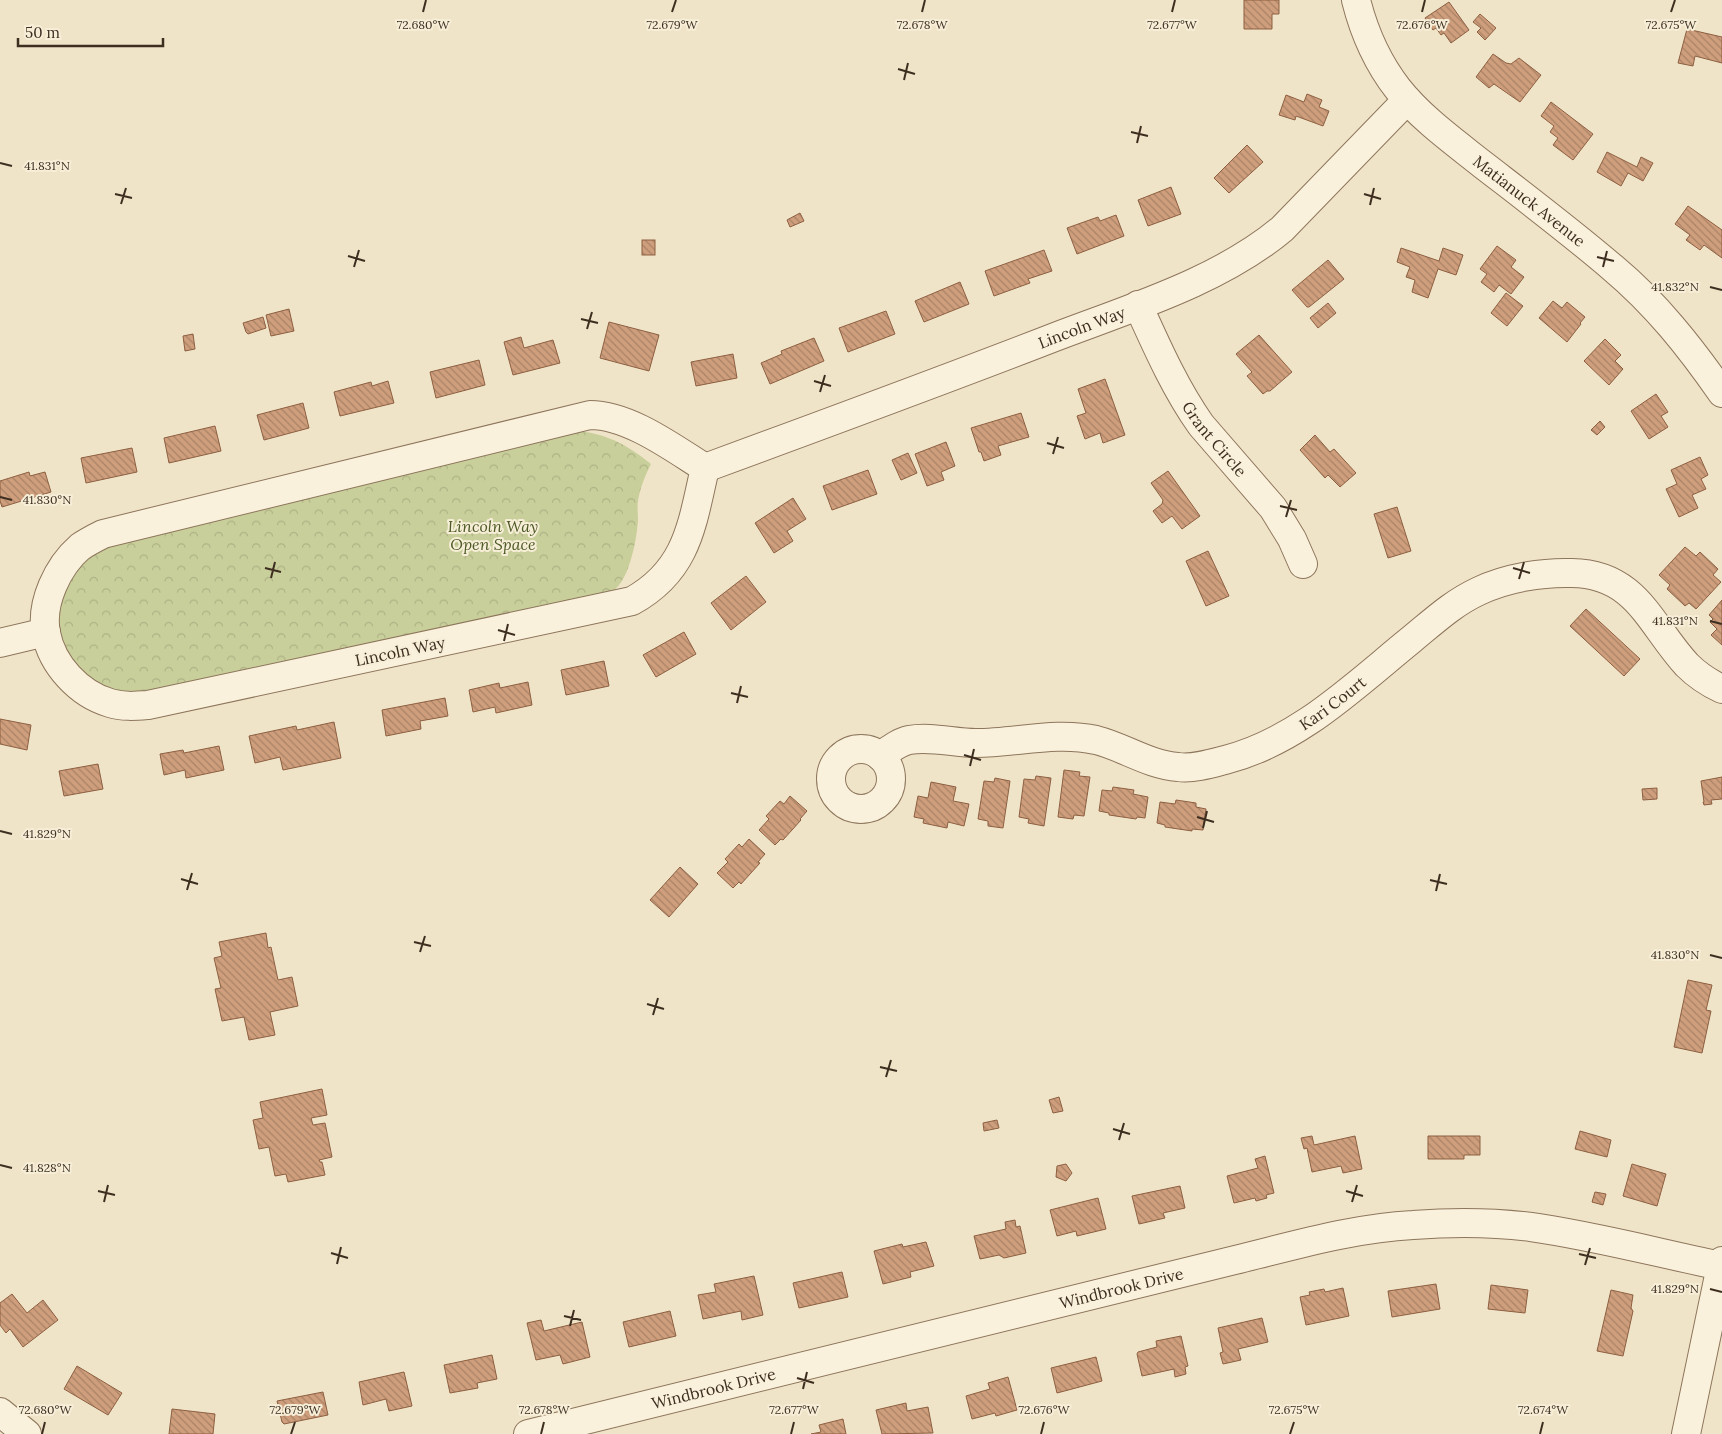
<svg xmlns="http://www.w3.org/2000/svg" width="1722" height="1434" viewBox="0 0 1722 1434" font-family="Lora,serif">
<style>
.park{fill:url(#park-crowns)}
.building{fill:url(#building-back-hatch);stroke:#8d5f41}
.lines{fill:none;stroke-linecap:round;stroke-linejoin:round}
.minor-casing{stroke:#8d765c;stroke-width:30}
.minor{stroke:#faf1dc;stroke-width:28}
.ticks{fill:none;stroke:#3d2e20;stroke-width:2}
.labels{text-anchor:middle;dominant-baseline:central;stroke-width:4;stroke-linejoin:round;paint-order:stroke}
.street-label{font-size:16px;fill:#3d2e20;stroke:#f7eed8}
.park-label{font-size:16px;font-style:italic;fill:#4d5a26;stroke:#f7eed8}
.ticks-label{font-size:12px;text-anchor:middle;fill:#3d2e20;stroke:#f7eed8;stroke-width:4;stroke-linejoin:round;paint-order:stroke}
</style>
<defs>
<pattern id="park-crowns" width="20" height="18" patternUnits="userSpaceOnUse" patternTransform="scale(1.25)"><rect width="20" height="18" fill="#c9cf9b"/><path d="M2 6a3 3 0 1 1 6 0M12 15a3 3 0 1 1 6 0" fill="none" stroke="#aeb285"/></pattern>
<pattern id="building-back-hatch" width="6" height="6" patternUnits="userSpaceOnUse" patternTransform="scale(1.25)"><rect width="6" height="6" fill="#cf9f7d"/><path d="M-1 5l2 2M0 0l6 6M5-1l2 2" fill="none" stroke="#a98266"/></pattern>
</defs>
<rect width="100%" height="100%" fill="#f0e4c8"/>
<path class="park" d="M581 431C611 436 627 445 651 464 645 476 640 488 638 501 637 507 638 514 638 520 637 539 629 581 613 591L437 631 144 694 111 691 82 674 64 649 58 628 60 592 70 574 98 548Z"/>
<g class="building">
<polygon points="1244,0 1279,0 1279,14 1272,14 1272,29 1244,29"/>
<polygon points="1449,2 1469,30 1451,43 1444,33 1441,35 1436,28 1433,30 1425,18"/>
<polygon points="1480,14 1496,28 1485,40 1477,32 1481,28 1473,22"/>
<polygon points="1687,29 1722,37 1722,63 1695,56 1693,66 1678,63"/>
<polygon points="1493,54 1506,63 1511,64 1519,58 1541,75 1520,102 1494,84 1489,88 1476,77"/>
<polygon points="1307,94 1322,100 1319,107 1329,111 1323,126 1296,116 1295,120 1279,115 1286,95 1304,102"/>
<polygon points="1551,102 1593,134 1573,160 1553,145 1558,138 1550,132 1554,126 1541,116"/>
<polygon points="1247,145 1263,162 1229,193 1214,178"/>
<polygon points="1607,152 1637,167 1641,157 1653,163 1643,181 1628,173 1621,186 1597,172"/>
<polygon points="1171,187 1181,214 1148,226 1138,200"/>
<polygon points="1688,206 1722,230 1722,258 1704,245 1700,250 1686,240 1690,235 1675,224"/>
<polygon points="800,213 804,221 790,227 787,220"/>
<polygon points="1116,215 1124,236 1077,254 1067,228 1098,217 1100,221"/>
<rect x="642" y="240" width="13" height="15"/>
<polygon points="1497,246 1516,260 1511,267 1524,277 1511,294 1499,285 1494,292 1481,282 1487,274 1480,269"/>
<polygon points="1401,248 1439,261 1443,248 1463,255 1456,275 1438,269 1428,298 1412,292 1415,280 1406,277 1410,267 1397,262"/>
<polygon points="1044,250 1052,271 1028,279 1030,283 994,296 985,271"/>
<polygon points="1328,260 1344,279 1309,307 1307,307 1292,290"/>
<polygon points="960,282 969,304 924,322 915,301"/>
<polygon points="1506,293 1523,306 1507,326 1491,313"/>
<polygon points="1553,301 1562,308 1567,302 1585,317 1580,323 1581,324 1567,342 1539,318"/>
<polygon points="1328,303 1336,313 1318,328 1310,318"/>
<polygon points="289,309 294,331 271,336 266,315"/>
<polygon points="886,311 895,334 848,352 839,328"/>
<polygon points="263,317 266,328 248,334 246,332 243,323"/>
<polygon points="609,322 659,335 649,371 600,358"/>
<polygon points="193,334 195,349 185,351 183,336"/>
<polygon points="1259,335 1292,372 1270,391 1267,391 1263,394 1247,376 1252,372 1236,354"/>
<polygon points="521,337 524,348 553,340 560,363 513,375 504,342"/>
<polygon points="814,338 824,361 770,384 761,363 782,354 781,351"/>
<polygon points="1605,339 1621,355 1615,361 1623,369 1609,385 1584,361"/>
<polygon points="733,354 737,378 696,386 691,362"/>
<polygon points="479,360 485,385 436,398 430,372"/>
<polygon points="1105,379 1125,435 1103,443 1100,433 1085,439 1077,416 1086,413 1078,389"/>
<polygon points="388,381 394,403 340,416 334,392 371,382 372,386"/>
<polygon points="1656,394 1668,412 1661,416 1668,427 1649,439 1631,411"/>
<polygon points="303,403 309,428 264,440 257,415"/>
<polygon points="1021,413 1029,437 998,446 1001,455 984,461 981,452 979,452 971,428"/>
<polygon points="1600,421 1605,427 1597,435 1591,430"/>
<polygon points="215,426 221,451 169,463 164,438"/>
<polygon points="1315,435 1330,452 1334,449 1356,473 1340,487 1328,475 1325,478 1300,450"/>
<polygon points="946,442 955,466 941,472 944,480 927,486 915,454"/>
<polygon points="132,448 137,472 86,483 81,458"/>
<polygon points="908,453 917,473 901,480 892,460"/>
<polygon points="1700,457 1708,475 1701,479 1706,489 1692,495 1698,508 1679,517 1666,489 1677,484 1671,470"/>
<polygon points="868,470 877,494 832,510 823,486"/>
<polygon points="1168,471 1200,516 1182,529 1172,516 1162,523 1153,511 1162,504 1163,500 1151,483"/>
<polygon points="29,472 30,476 45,472 51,492 2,507 0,501 0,481"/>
<polygon points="793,498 806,519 787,531 793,541 774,553 755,523"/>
<polygon points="1397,507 1411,551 1388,558 1374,514"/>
<polygon points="1685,547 1696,556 1700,552 1718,569 1713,575 1721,582 1696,609 1689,603 1685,606 1667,589 1670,585 1659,575"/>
<polygon points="1208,551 1229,596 1206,606 1186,561"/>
<polygon points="746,576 766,602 731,630 711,603"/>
<polygon points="1722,600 1722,645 1711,635 1717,629 1710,622 1713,619 1709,615"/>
<polygon points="1586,609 1640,659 1624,676 1570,626"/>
<polygon points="684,632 696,654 656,677 643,655"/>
<polygon points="604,661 609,686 566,695 561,670"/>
<polygon points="528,682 532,705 496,713 495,707 473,712 469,690 499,683 500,688"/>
<polygon points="445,698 448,716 420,721 421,729 386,736 382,710"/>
<polygon points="0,719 31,725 27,750 0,744"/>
<polygon points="334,722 341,758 283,770 280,757 255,763 249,736 296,726 297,730"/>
<polygon points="219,746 224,770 186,778 185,770 164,775 160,754 183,750 184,753"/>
<polygon points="98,764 103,789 64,796 59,771"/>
<polygon points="1064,770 1080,772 1079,776 1090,777 1084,816 1074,815 1073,819 1058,817"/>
<polygon points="1036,776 1051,778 1044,826 1028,823 1029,819 1019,817 1024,779 1035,780"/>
<polygon points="1722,777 1722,799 1711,800 1712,804 1704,805 1703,802 1704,802 1701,781"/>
<polygon points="995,778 1010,781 1003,828 988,826 988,821 978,819 984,781 994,782"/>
<polygon points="931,782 956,787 953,801 969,804 964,826 948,822 947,828 923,823 924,819 914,817 918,796 928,798"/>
<polygon points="1113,787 1134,790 1133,794 1148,797 1145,818 1137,817 1136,819 1109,815 1109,813 1099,811 1102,790 1112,791"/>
<polygon points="1657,788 1657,799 1643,800 1642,789"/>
<polygon points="790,796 807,811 800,819 801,820 783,840 781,839 775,845 759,830 769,819 766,816 780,801 784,804"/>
<polygon points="1176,800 1196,803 1196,807 1206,809 1203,830 1192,829 1192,831 1165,827 1165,825 1157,823 1160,802 1175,804"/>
<polygon points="749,839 765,854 758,862 760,863 741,884 739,882 733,888 717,873 728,862 725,859 739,844 742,847"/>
<polygon points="680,867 698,884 669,917 650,900"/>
<polygon points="266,933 268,948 271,947 278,980 292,977 298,1006 270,1012 275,1035 249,1040 244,1017 222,1021 215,989 221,988 214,958 222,956 219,942"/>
<polygon points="1688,980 1712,985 1706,1010 1711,1011 1702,1053 1674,1047"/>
<polygon points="322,1089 327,1115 311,1118 313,1125 325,1123 332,1157 319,1160 320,1162 322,1162 325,1175 288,1182 286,1174 275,1176 269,1147 259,1149 253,1120 263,1118 260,1102"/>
<polygon points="1059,1097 1063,1111 1053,1113 1049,1100"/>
<polygon points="997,1120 999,1128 984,1131 983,1123"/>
<polygon points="1580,1131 1611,1140 1607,1157 1575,1149"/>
<polygon points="1312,1136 1314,1145 1355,1136 1362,1169 1343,1173 1341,1166 1312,1172 1307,1148 1304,1149 1301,1138"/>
<polygon points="1428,1136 1480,1136 1480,1155 1464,1155 1464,1159 1428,1159"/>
<polygon points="1265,1156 1274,1193 1266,1195 1267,1198 1256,1201 1255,1198 1234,1203 1227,1176 1258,1168 1255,1159"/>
<polygon points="1066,1164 1072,1173 1066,1181 1056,1177 1057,1166"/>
<polygon points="1632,1164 1666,1174 1657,1206 1623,1196"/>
<polygon points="1180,1186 1185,1208 1163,1213 1165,1218 1139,1224 1132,1196"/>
<polygon points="1595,1192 1606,1194 1603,1205 1592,1202"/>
<polygon points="1098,1198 1106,1229 1077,1236 1076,1231 1057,1236 1050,1210"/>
<polygon points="1015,1220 1016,1227 1020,1226 1026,1253 1004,1258 999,1255 980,1259 974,1236 1006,1229 1005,1222"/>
<polygon points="926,1242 934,1266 910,1272 911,1277 883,1284 874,1251 902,1244 903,1247"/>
<polygon points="842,1272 848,1297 799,1308 793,1283"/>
<polygon points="754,1276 763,1315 742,1320 741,1311 703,1319 698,1295 716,1292 714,1284"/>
<polygon points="1436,1284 1440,1309 1392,1317 1388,1291"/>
<polygon points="1491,1285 1528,1290 1525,1313 1488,1309"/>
<polygon points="1343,1288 1349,1316 1306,1325 1300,1297 1310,1295 1309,1292 1324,1289 1325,1292"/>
<polygon points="1611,1290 1633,1295 1631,1308 1633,1311 1623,1356 1597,1351"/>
<polygon points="12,1294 27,1313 43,1300 58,1320 23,1347 10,1329 6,1333 0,1325 0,1303"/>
<polygon points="670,1311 676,1336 629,1347 623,1322"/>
<polygon points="1262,1318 1268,1342 1238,1349 1241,1360 1223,1364 1220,1353 1223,1352 1218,1328"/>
<polygon points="541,1320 544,1331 582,1322 590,1357 563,1364 560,1355 536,1360 527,1323"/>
<polygon points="1181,1336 1188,1366 1185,1367 1186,1374 1175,1377 1174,1369 1142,1376 1137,1354 1138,1352 1157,1347 1156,1341"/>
<polygon points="492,1355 497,1379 477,1383 478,1388 450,1393 444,1365"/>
<polygon points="1096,1357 1102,1381 1057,1393 1051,1368"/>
<polygon points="77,1366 122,1393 108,1415 64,1389"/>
<polygon points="404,1372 412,1406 389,1411 386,1399 363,1405 359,1382"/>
<polygon points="1008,1377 1017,1410 996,1416 995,1413 972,1419 966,1396 990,1389 988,1383"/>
<polygon points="323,1392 328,1415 284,1424 282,1422 277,1401"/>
<polygon points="906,1403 907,1411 928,1407 933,1433 882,1434 876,1410"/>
<polygon points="172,1409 215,1414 213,1434 169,1434"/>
<polygon points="843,1419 846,1434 811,1434 821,1432 819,1425"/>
</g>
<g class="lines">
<g class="minor-casing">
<g id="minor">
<path id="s1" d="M1356 0C1364 32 1377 62 1398 89 1421 118 1453 141 1482 164 1526 198 1571 232 1613 268 1656 304 1690 347 1722 393"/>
<path id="s2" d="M1138 305C1157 347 1175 388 1201 425L1273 508 1292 539 1303 564"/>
<path d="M590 415C629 415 673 448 705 468 692 524 688 570 632 601L148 705C135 706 123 707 110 703 79 694 52 665 46 633 40 603 58 566 80 547 87 542 95 538 103 534Z"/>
<path id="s3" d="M705 468C822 425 939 382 1055 337 1131 308 1220 281 1282 229L1407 100"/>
<polyline points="0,643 46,632"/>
<circle cx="861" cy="779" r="30"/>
<path id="s4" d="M880 756C889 750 899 742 909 740 931 736 954 743 976 743 1016 743 1056 731 1096 740 1124 747 1149 765 1178 767 1193 769 1210 764 1225 760 1299 741 1355 685 1412 639 1434 621 1453 603 1479 591 1506 578 1542 572 1572 573 1637 574 1650 625 1687 665 1697 675 1709 683 1722 689"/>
<polyline points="0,1412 27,1434"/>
<path id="s5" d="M528 1434 1235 1260C1293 1246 1353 1228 1413 1225 1452 1222 1492 1222 1531 1227 1595 1236 1658 1253 1721 1266"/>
<polyline points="1686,1434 1722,1261"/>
</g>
</g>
<use href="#minor" class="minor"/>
</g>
<path class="ticks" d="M423 12 426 0M672 12 676 0M922 12 925 0M1172 12 1175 0M1422 12 1425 0M1671 12 1675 0M898 69 915 74M904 80 908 63M1131 132 1148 136M1137 143 1141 126M0 163 12 166M115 194 132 198M1364 194 1381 199M121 204 126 188M1370 205 1374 188M348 256 365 261M1597 257 1614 261M354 267 359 250M1603 267 1607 251M1710 287 1722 290M581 319 598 323M587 329 592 312M814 381 831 386M820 392 825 375M1047 443 1064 448M1053 454 1058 437M0 497 12 500M1280 506 1297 510M1286 517 1291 500M265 568 281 572M1513 568 1530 573M271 578 275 562M1519 579 1524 562M1710 621 1722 624M498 630 515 635M504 641 508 624M731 693 748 697M737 703 741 686M964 755 981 760M970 766 974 749M1197 817 1214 822M1203 828 1207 811M0 831 12 834M181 879 198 884M1430 880 1447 884M187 890 192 873M1436 891 1440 874M414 942 431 946M420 952 425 936M1710 955 1722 958M647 1004 664 1009M653 1015 658 998M880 1067 897 1071M886 1077 891 1060M1113 1129 1130 1134M1119 1140 1124 1123M0 1165 12 1168M98 1191 115 1195M1346 1191 1363 1196M104 1202 108 1185M1352 1202 1357 1185M331 1253 348 1258M1579 1254 1596 1258M337 1264 341 1247M1585 1265 1590 1248M1710 1289 1722 1292M564 1316 581 1320M570 1326 574 1310M797 1378 814 1383M803 1389 807 1372M42 1434 45 1422M291 1434 295 1422M541 1434 544 1422M791 1434 794 1422M1041 1434 1044 1422M1290 1434 1294 1422M1540 1434 1543 1422"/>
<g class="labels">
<g class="street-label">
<text stroke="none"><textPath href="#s1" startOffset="272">Matianuck Avenue</textPath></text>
<text stroke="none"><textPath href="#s3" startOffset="402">Lincoln Way</textPath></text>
<text stroke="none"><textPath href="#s2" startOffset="155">Grant Circle</textPath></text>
<text transform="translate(400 651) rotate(-12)">Lincoln Way</text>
<text stroke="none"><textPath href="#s4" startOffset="478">Kari Court</textPath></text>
<text stroke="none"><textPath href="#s5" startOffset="611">Windbrook Drive</textPath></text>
<text stroke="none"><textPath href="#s5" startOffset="191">Windbrook Drive</textPath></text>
</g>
<g class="park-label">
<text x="493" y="526">Lincoln Way<tspan x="493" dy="18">Open Space</tspan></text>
</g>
</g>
<g class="ticks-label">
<text x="423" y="29">72.680°W</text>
<text x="672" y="29">72.679°W</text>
<text x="922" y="29">72.678°W</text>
<text x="1172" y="29">72.677°W</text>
<text x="1422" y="29">72.676°W</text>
<text x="1671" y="29">72.675°W</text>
<text x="47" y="170">41.831°N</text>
<text x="1675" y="291">41.832°N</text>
<text x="47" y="504">41.830°N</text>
<text x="1675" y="625">41.831°N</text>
<text x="47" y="838">41.829°N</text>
<text x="1675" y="959">41.830°N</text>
<text x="47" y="1172">41.828°N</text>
<text x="1675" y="1293">41.829°N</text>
<text x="45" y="1414">72.680°W</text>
<text x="295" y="1414">72.679°W</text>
<text x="544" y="1414">72.678°W</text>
<text x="794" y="1414">72.677°W</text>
<text x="1044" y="1414">72.676°W</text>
<text x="1294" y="1414">72.675°W</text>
<text x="1543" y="1414">72.674°W</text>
</g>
<path d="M18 38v8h145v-8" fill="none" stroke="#3d2e20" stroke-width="2.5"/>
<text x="25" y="38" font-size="15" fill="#3d2e20" stroke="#f7eed8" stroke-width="4" paint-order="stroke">50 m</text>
</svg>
